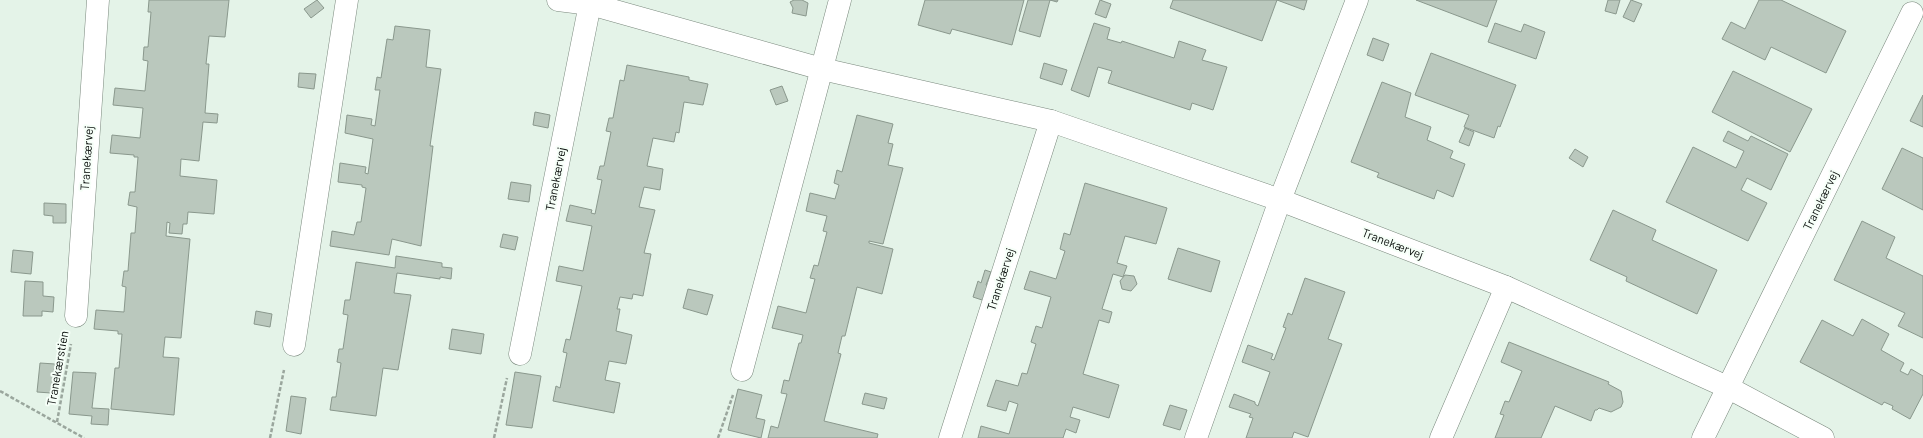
<svg xmlns="http://www.w3.org/2000/svg" width="1923" height="438" viewBox="0 0 1923 438" font-family="Barlow,sans-serif">
<style>
.building{fill:#bac8bd;stroke:#8a988d}
.lines{fill:none;stroke-linecap:round;stroke-linejoin:round}
.minor-casing{stroke:#7a887d;stroke-width:23}
.path{stroke:#9aa69d;stroke-width:2.5;stroke-dasharray:4 2;stroke-linecap:butt}
.minor{stroke:#fff;stroke-width:22}
.labels{text-anchor:middle;dominant-baseline:central;stroke-width:4;stroke-linejoin:round;paint-order:stroke}
.street-label{font-size:12px;fill:#090e0b;stroke:#f6fff8}
</style>
<rect width="100%" height="100%" fill="#e4f3e8"/>
<g class="building">
<polygon points="149,0 229,0 225,37 209,36 206,64 209,64 205,113 218,114 217,123 203,122 199,161 181,159 180,176 217,180 214,214 188,212 187,224 183,224 182,234 169,233 170,223 167,222 166,236 190,239 181,338 165,337 163,357 179,358 174,415 111,409 115,368 119,368 122,334 118,334 118,331 94,329 96,310 124,312 126,287 122,286 124,271 128,271 131,233 135,233 137,207 128,205 130,192 135,192 138,157 134,157 134,155 110,153 112,135 140,138 143,108 113,105 115,88 145,91 148,61 143,60 144,47 148,47 151,12 148,12"/>
<polygon points="317,0 324,8 311,18 304,9"/>
<polygon points="794,0 802,0 808,3 806,16 792,13 793,8 790,2"/>
<polygon points="925,0 1024,0 1012,45 952,29 950,34 918,25"/>
<polygon points="1028,0 1058,0 1057,2 1050,0 1040,37 1019,31"/>
<polygon points="1100,0 1111,4 1106,18 1095,14"/>
<polygon points="1173,0 1307,0 1304,10 1277,0 1262,41 1170,8"/>
<polygon points="1416,0 1497,0 1487,27"/>
<polygon points="1608,0 1620,0 1616,14 1605,11"/>
<polygon points="1631,0 1642,4 1634,22 1623,17"/>
<polygon points="1759,0 1781,0 1846,31 1826,73 1771,47 1765,60 1722,39 1731,22 1745,29"/>
<polygon points="1094,23 1110,28 1107,39 1121,43 1122,41 1174,58 1179,41 1206,50 1202,60 1227,67 1213,110 1192,103 1190,110 1108,83 1112,71 1098,67 1089,97 1071,90"/>
<polygon points="1495,23 1521,32 1524,24 1545,32 1536,59 1488,42"/>
<polygon points="395,26 430,30 426,67 441,69 430,146 433,146 421,246 392,239 389,255 330,246 332,231 354,235 357,222 361,222 366,188 362,187 362,185 338,182 340,163 366,167 365,173 368,174 373,139 345,133 347,115 372,119 371,125 375,126 380,90 375,90 377,77 381,78 387,39 393,40"/>
<polygon points="1373,38 1389,44 1383,61 1367,55"/>
<polygon points="1431,53 1516,85 1500,127 1498,126 1494,138 1464,127 1469,115 1415,95"/>
<polygon points="1044,63 1067,70 1062,85 1040,78"/>
<polygon points="627,65 689,77 689,80 708,84 703,105 684,102 679,133 676,132 674,142 653,138 647,166 663,169 660,190 644,187 639,207 655,210 644,253 651,254 643,296 633,294 632,299 620,297 617,309 620,309 616,331 632,335 626,364 609,361 605,380 620,383 614,413 553,401 556,386 560,388 567,353 563,352 566,339 570,340 582,286 556,281 559,266 583,271 592,226 566,221 570,205 592,210 591,213 595,214 602,180 597,179 600,166 604,166 611,132 606,131 609,118 613,118 620,80 624,81"/>
<polygon points="1733,71 1812,109 1790,152 1712,112"/>
<polygon points="299,73 316,74 314,89 298,87"/>
<polygon points="1382,82 1411,93 1405,117 1431,127 1427,140 1453,151 1450,158 1465,164 1453,197 1437,190 1434,199 1377,177 1379,173 1351,162"/>
<polygon points="782,86 788,101 776,105 770,90"/>
<polygon points="1923,95 1923,127 1910,121"/>
<polygon points="535,112 550,115 548,128 533,125"/>
<polygon points="857,115 893,124 888,143 893,144 888,165 903,168 883,244 869,241 869,243 893,249 882,294 857,287 845,336 842,336 838,353 841,354 824,421 878,434 877,438 768,438 771,426 778,428 787,394 781,393 784,380 789,381 799,343 801,343 803,335 772,328 778,306 806,313 815,279 810,278 814,265 818,266 827,232 823,231 827,216 806,211 810,193 835,199 839,185 834,183 837,170 842,172"/>
<polygon points="1465,128 1474,132 1469,146 1459,142"/>
<polygon points="1728,131 1748,141 1751,136 1788,154 1771,190 1747,178 1741,190 1767,203 1748,241 1666,202 1693,147 1736,168 1744,151 1723,141"/>
<polygon points="1902,148 1923,158 1923,210 1882,189"/>
<polygon points="1575,149 1588,157 1583,167 1569,158"/>
<polygon points="511,182 531,185 529,202 508,199"/>
<polygon points="1085,183 1167,208 1156,244 1125,236 1117,263 1127,266 1123,277 1113,274 1102,309 1112,312 1109,323 1099,320 1083,374 1119,385 1109,418 1073,407 1070,417 1080,420 1076,433 1066,429 1063,438 978,438 981,426 1009,434 1018,404 1009,401 1006,411 987,406 996,380 1018,386 1022,373 1027,374 1036,344 1031,342 1036,326 1042,328 1051,297 1024,289 1030,271 1056,279 1065,251 1060,249 1064,233 1070,235"/>
<polygon points="44,203 66,204 66,223 53,223 53,216 44,215"/>
<polygon points="1613,210 1656,230 1652,240 1717,270 1697,314 1626,281 1627,277 1590,260"/>
<polygon points="1862,221 1895,237 1886,258 1923,276 1923,338 1898,326 1905,313 1834,280"/>
<polygon points="503,234 518,237 515,250 500,247"/>
<polygon points="1178,248 1220,261 1211,292 1168,279"/>
<polygon points="13,250 33,252 31,274 11,272"/>
<polygon points="396,256 442,263 442,267 452,268 451,279 440,277 440,279 397,273 394,293 411,295 398,370 383,368 376,416 330,410 332,397 336,397 341,363 337,362 339,349 343,349 348,315 343,314 345,300 350,300 356,262 395,268"/>
<polygon points="985,270 991,272 986,285 990,286 985,301 973,297 978,281 981,283"/>
<polygon points="1125,275 1134,276 1137,284 1131,291 1122,289 1120,281"/>
<polygon points="1305,278 1345,292 1328,339 1342,344 1308,437 1294,432 1292,438 1246,438 1253,418 1249,417 1251,414 1229,407 1234,394 1255,402 1255,404 1258,406 1270,372 1242,362 1248,345 1273,354 1271,359 1274,360 1286,328 1283,327 1288,313 1292,315"/>
<polygon points="25,281 43,282 43,296 54,297 53,312 42,311 42,316 23,316"/>
<polygon points="688,289 713,295 707,315 683,308"/>
<polygon points="256,311 272,314 270,327 254,324"/>
<polygon points="1862,319 1889,334 1881,350 1904,363 1900,371 1908,375 1911,369 1923,376 1923,394 1910,419 1892,409 1893,406 1884,402 1882,405 1800,362 1822,320 1853,336"/>
<polygon points="452,329 484,334 481,354 449,349"/>
<polygon points="1509,342 1609,382 1608,384 1621,391 1623,402 1621,407 1611,412 1599,408 1597,410 1595,410 1591,421 1555,406 1541,438 1495,438 1504,415 1500,414 1505,401 1509,402 1522,371 1501,362"/>
<polygon points="40,363 55,364 51,393 37,392"/>
<polygon points="73,372 96,373 92,408 109,409 108,425 91,424 92,416 69,414"/>
<polygon points="515,372 541,376 532,428 506,425"/>
<polygon points="738,389 762,395 756,418 765,420 761,438 728,430"/>
<polygon points="865,393 887,398 884,409 862,404"/>
<polygon points="291,396 306,398 301,434 286,431"/>
<polygon points="1170,405 1187,410 1180,430 1163,425"/>
</g>
<g class="lines">
<g class="minor-casing">
<g id="minor">
<polyline points="558,0 590,4 822,69 1051,121 1280,200 1506,287 1727,387 1823,438"/>
<polyline points="76,316 98,0"/>
<polyline points="294,345 347,0"/>
<polyline points="520,354 590,4"/>
<polyline points="742,370 840,0"/>
<polyline points="950,438 1051,121"/>
<polyline points="1196,438 1280,200 1357,0"/>
<polyline points="1441,438 1506,287"/>
<polyline points="1703,438 1912,13"/>
</g>
</g>
<g class="path">
<polyline points="0,391 84,438"/>
<polyline points="57,422 71,344"/>
<polyline points="270,438 284,370"/>
<polyline points="494,438 507,378"/>
<polyline points="718,438 733,395"/>
</g>
<use href="#minor" class="minor"/>
</g>
<g class="labels">
<g class="street-label">
<text transform="translate(86 158) rotate(-86)">Tranekærvej</text>
<text transform="translate(555 179) rotate(-79)">Tranekærvej</text>
<text transform="translate(1820 200) rotate(-64)">Tranekærvej</text>
<text transform="translate(1393 243) rotate(21)">Tranekærvej</text>
<text transform="translate(1000 279) rotate(-72)">Tranekærvej</text>
<text transform="translate(57 368) rotate(-80)">Tranekærstien</text>
</g>
</g>
</svg>
